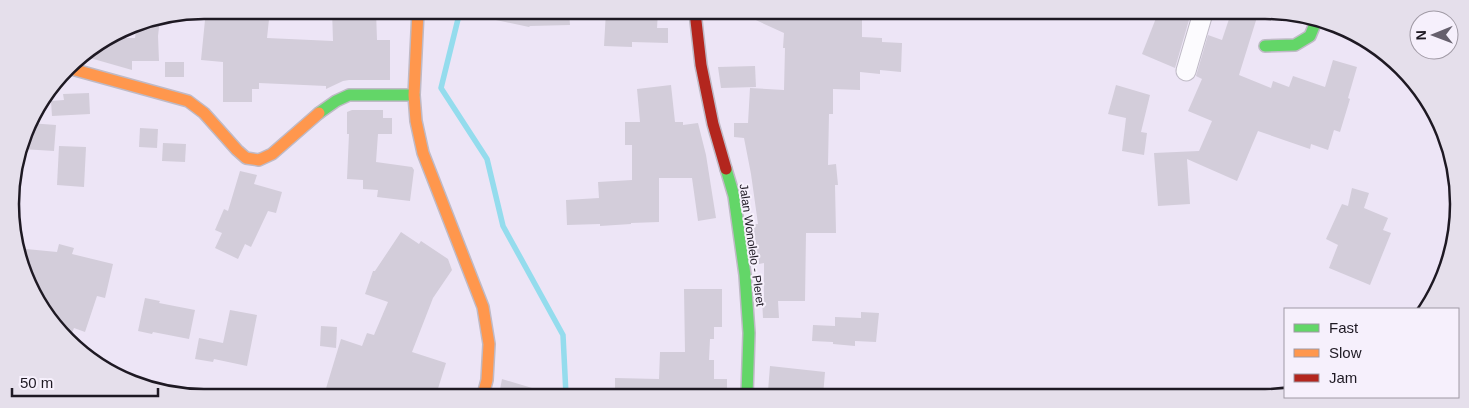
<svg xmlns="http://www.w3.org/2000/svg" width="1469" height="408" viewBox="0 0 1469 408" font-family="Helvetica,sans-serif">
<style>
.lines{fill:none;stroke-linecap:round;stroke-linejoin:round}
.stream{stroke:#94dced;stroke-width:5.5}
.building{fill:#d3cdda}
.street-casing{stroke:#bfbac6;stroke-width:21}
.fast-casing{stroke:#bfbac6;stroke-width:14}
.slow-casing{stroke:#bfbac6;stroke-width:14}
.jam-casing{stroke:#bfbac6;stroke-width:14}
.street{stroke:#fcfbfe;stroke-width:19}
.fast{stroke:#63d668;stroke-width:11}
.slow{stroke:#ff974d;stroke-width:11}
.jam{stroke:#b3261e;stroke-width:11}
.labels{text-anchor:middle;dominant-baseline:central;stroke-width:4;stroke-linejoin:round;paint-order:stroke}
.street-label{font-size:12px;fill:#1e1923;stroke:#f6f0fc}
.rim{fill:none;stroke:#1e1923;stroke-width:2.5}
</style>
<rect width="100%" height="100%" fill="#ede5f6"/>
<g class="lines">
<polyline class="stream" points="460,11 441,88 487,159 503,226 563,335 566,395"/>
</g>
<g class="building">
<polygon points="206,10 270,10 267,38 333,41 332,10 376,11 377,40 390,40 390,80 349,80 343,81 326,89 326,86 259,83 259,89 252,89 252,102 223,102 223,62 201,60"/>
<polygon points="487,11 569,11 570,25 530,26 529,27 486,18"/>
<polygon points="606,11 658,12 657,28 668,28 668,43 632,42 632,47 604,46"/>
<polygon points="738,12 816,12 816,14 862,14 862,37 882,38 882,42 902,43 901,72 880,70 880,74 860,72 860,90 833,89 833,114 829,114 828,165 836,164 838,185 835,185 836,233 806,233 805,301 778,301 779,318 763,318 762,299 764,299 764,263 759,264 753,224 758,224 751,174 744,138 734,137 734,123 748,123 750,88 784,90 785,48 783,48 784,33"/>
<polygon points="1158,13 1191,13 1175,68 1142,54"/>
<polygon points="1231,13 1258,14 1239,75 1271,88 1273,81 1289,87 1293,76 1325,87 1333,60 1357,67 1348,98 1350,99 1340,132 1334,130 1328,150 1311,144 1310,149 1258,131 1237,181 1187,159 1190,204 1158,206 1154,153 1199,151 1212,121 1188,111 1202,79 1196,76 1208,35 1222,40"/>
<polygon points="160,19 158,36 159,61 132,61 132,70 90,58 90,50 101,43 112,43 112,38 135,38 137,23"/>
<rect x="165" y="62" width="19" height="15"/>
<polygon points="755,66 756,87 721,88 718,67"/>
<polygon points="671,85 675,122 683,122 683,125 698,123 706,155 716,218 698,221 692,178 659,178 659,222 631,223 631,224 600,226 600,224 567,225 566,200 599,198 598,182 632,180 632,145 625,145 625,122 640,122 637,89"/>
<polygon points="1116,85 1150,95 1141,132 1147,133 1144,155 1122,151 1126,118 1108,114"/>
<polygon points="89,93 90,114 52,116 51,101 64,100 63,94"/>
<polygon points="352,110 383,110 383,118 392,118 392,134 378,134 376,162 412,167 414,170 410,201 377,197 378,190 363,189 363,180 347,179 349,134 347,134 347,112"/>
<polygon points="29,123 56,125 54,151 22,149"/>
<polygon points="140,128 158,129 157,148 139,147"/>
<polygon points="163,143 186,144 185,162 162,161"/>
<polygon points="59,146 86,147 84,187 57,185"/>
<polygon points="240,171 257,175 254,184 282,192 276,213 268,211 251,247 245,244 238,259 215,248 222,233 215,230 224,209 228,211"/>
<polygon points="1352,188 1369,193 1364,208 1388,218 1383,230 1391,233 1370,285 1329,268 1338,245 1326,239 1342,204 1348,206"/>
<polygon points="401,232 419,244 421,241 448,259 452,270 433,298 412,352 446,363 436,395 324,395 341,339 362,346 367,333 374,335 388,302 365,294 373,271 375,271"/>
<polygon points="59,244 74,248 72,254 113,264 105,298 97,296 85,332 74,328 69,340 50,322 17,254 16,248 57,252"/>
<polygon points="684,289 722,289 722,327 714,327 714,339 710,339 709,360 714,360 714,379 727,379 727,395 615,395 615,378 659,379 660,352 685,352"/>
<polygon points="145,298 160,301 159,303 195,310 189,339 153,332 152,334 138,331"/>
<polygon points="230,310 257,315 247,366 214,359 213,362 195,359 199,338 223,343"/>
<polygon points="861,312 879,313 876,342 855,341 855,346 833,344 833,342 812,341 813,325 835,326 835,317 861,318"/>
<polygon points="321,326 337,327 336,348 320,346"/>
<polygon points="770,366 825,372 823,396 779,395 779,392 768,391"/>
<polygon points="502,379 542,391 541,395 499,395"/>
</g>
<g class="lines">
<g class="street-casing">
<polyline id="street" points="1186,71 1203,13"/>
</g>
<g class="fast-casing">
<g id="fast">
<polyline points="1265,46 1295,45 1310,36 1317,19"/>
<polyline points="319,113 336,101 349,95 414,95"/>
<polyline points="726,169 734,196 745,275 749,333 747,395"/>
</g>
</g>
<g class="slow-casing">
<g id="slow">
<polyline points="418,11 414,95 416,121 423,153 483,307 489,344 487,380 483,395"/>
<polyline points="68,68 188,101 204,113 237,150 246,158 259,160 272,154 319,113"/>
</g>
</g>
<g class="jam-casing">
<polyline id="jam" points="695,12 701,65 713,124 726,169"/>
</g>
<use href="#street" class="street"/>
<use href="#fast" class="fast"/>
<use href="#slow" class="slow"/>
<use href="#jam" class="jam"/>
</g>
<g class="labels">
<g class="street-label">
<text transform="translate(752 245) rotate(82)">Jalan Wonolelo - Pleret</text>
</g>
</g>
<path d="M0 0H1469V408H0ZM204 19H1265A185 185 0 0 1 1450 204V204A185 185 0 0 1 1265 389H204A185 185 0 0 1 19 204V204A185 185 0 0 1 204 19Z" fill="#e5dfeb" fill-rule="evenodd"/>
<path class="rim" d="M204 19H1265A185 185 0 0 1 1450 204V204A185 185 0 0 1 1265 389H204A185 185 0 0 1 19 204V204A185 185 0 0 1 204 19Z"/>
<rect x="1284" y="308" width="175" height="90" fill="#f6f0fc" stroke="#a09aa5"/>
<rect x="1294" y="324" width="25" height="8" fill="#63d668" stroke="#a09aa5"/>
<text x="1329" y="333" font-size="15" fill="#1e1923">Fast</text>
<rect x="1294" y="349" width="25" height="8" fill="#ff974d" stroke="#a09aa5"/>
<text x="1329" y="358" font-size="15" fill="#1e1923">Slow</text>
<rect x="1294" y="374" width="25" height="8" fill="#b3261e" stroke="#a09aa5"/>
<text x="1329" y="383" font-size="15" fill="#1e1923">Jam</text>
<g transform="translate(1434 35) rotate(269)"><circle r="24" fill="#f6f0fc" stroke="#a09aa5"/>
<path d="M0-4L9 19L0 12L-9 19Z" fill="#66606d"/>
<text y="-8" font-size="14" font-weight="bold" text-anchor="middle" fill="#1e1923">N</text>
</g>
<path d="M12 388v8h146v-8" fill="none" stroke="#1e1923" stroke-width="2.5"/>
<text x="20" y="388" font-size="15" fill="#1e1923" stroke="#f6f0fc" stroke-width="4" paint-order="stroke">50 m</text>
</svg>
